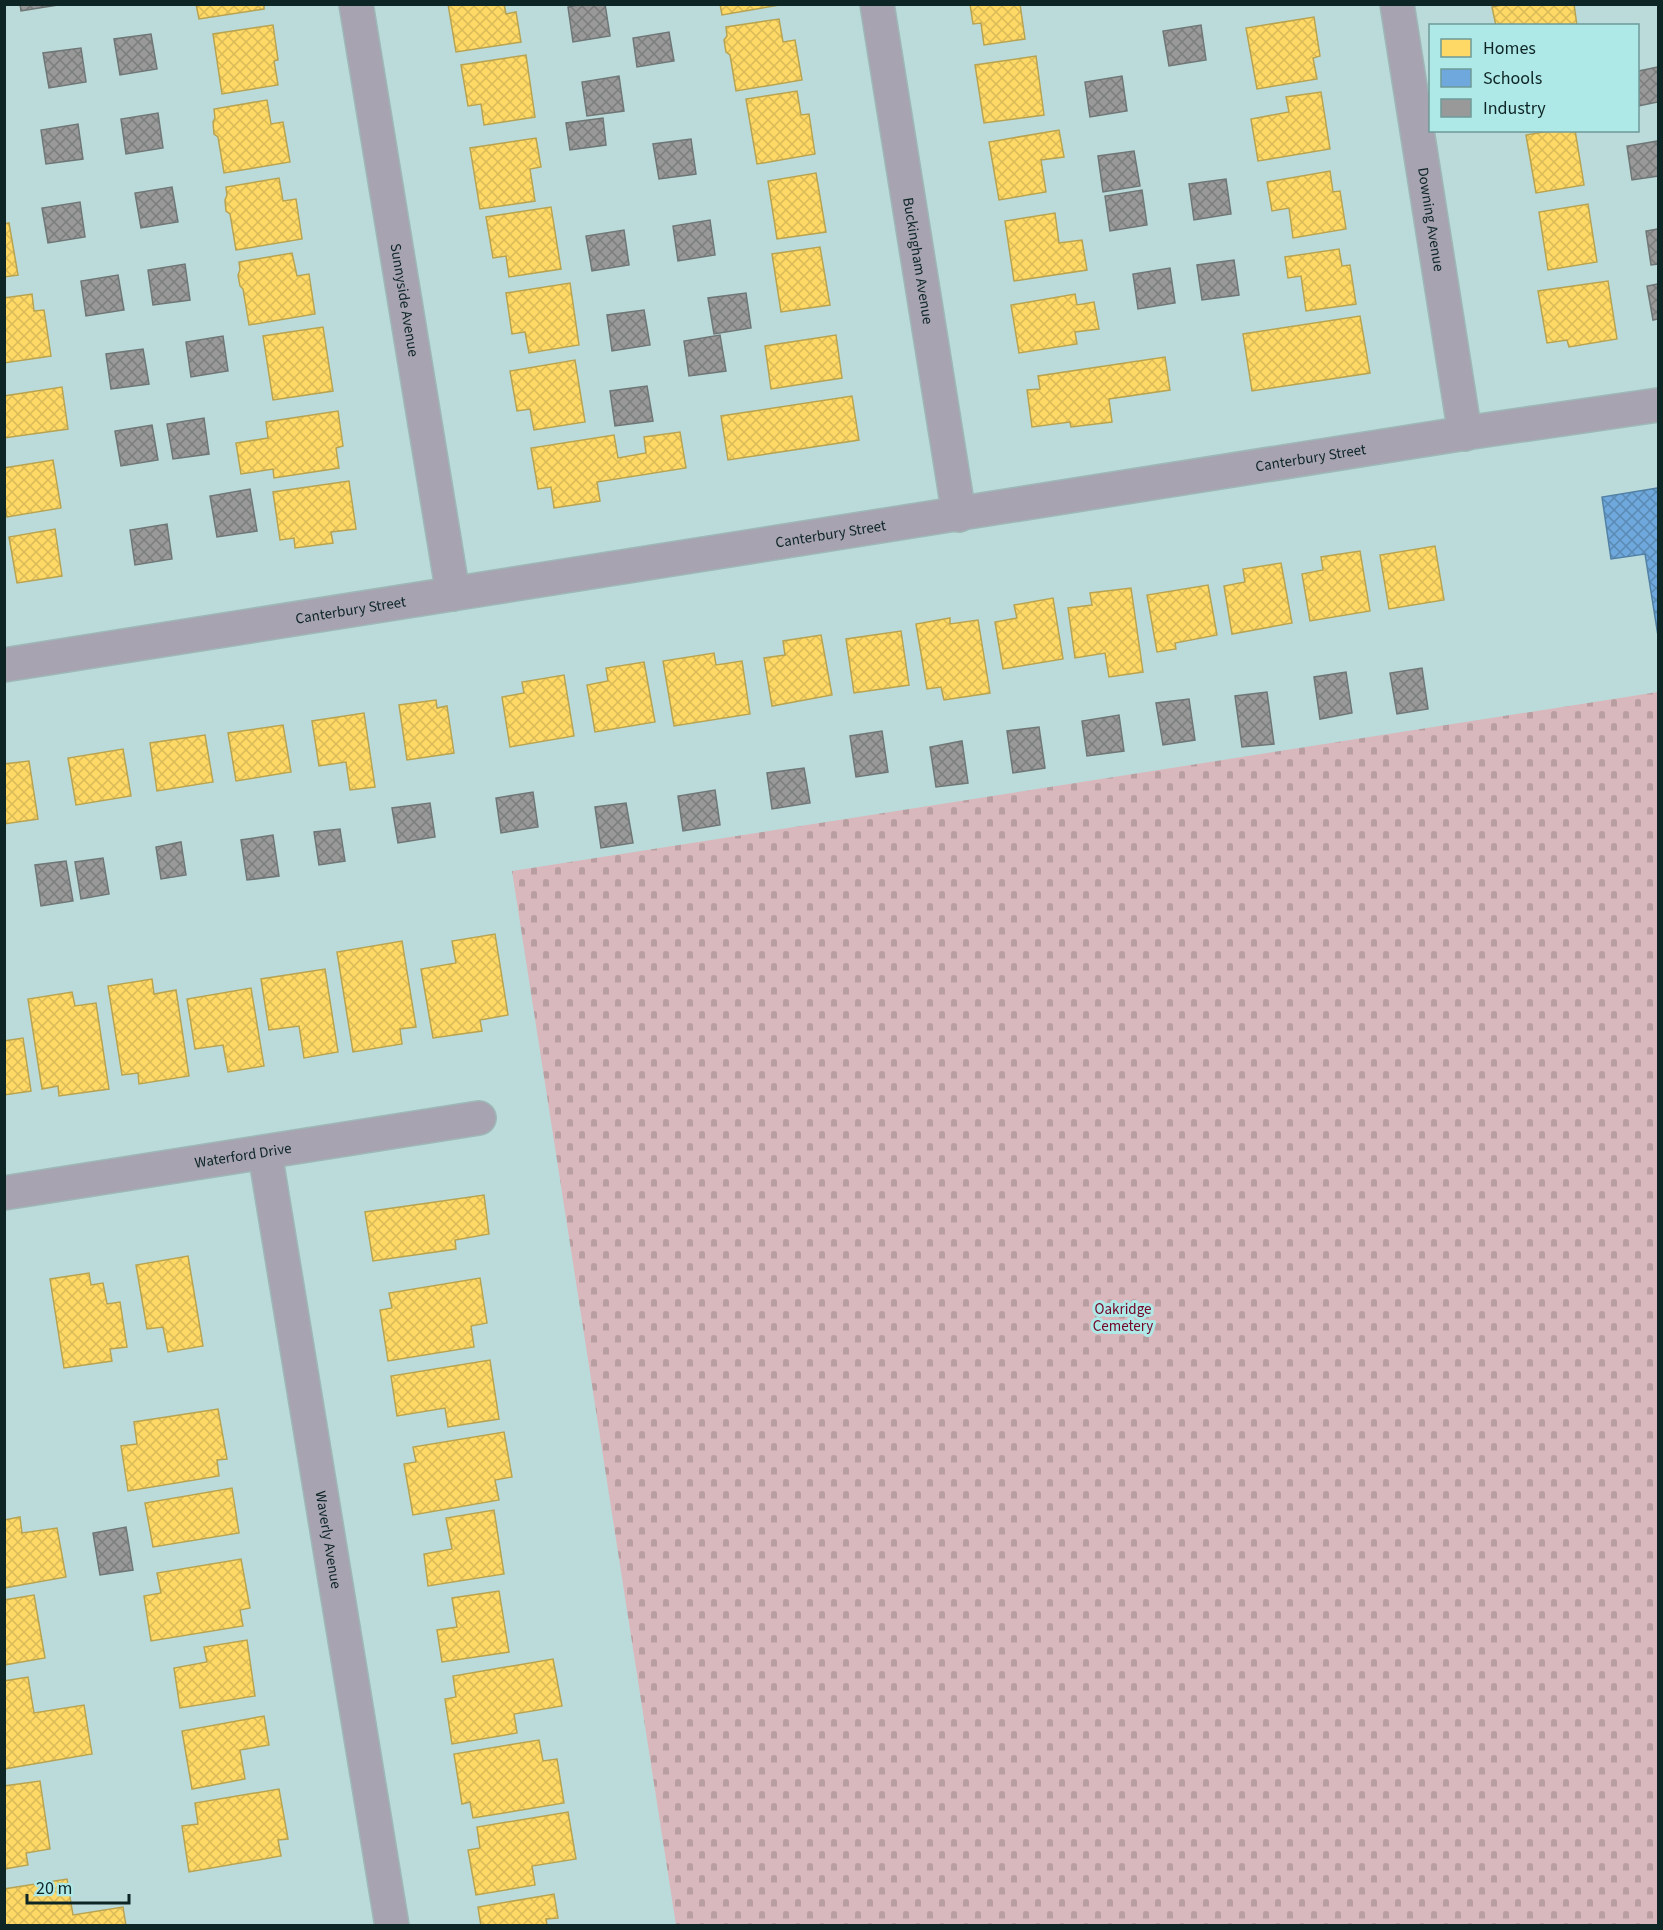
<svg xmlns="http://www.w3.org/2000/svg" width="1663" height="1930" viewBox="0 0 1663 1930" font-family="'Source Sans 3',sans-serif">
<style>
.cemetery{fill:url(#cemetery-stones)}
.homes{fill:url(#homes-cross-hatch);stroke:#b7a352;stroke-width:1.5}
.schools{fill:url(#schools-cross-hatch);stroke:#5281a5;stroke-width:1.5}
.industry{fill:url(#industry-cross-hatch);stroke:#6f7676;stroke-width:1.5}
.lines{fill:none;stroke-linecap:round;stroke-linejoin:round}
.minor-casing{stroke:#9eb8b7;stroke-width:36}
.minor{stroke:#a7a3b1;stroke-width:33}
.labels{text-anchor:middle;dominant-baseline:central;stroke-width:6;stroke-linejoin:round;paint-order:stroke}
.street-label{font-size:15px;fill:#0e2525;stroke:#aee8e7}
.park-label{font-size:15px;fill:#740425;stroke:#aee8e7}
</style>
<defs>
<pattern id="cemetery-stones" width="16" height="16" patternUnits="userSpaceOnUse" patternTransform="scale(1.5)"><rect width="16" height="16" fill="#d8b8bc"/><path d="M2 7V4a2 2 0 0 1 4 0v3zM10 15v-3a2 2 0 0 1 4 0v3z" fill="#b89ea1"/></pattern>
<pattern id="homes-cross-hatch" width="8" height="8" patternUnits="userSpaceOnUse" patternTransform="scale(1.5)"><rect width="8" height="8" fill="#ffd966"/><path d="M0 0l8 8M0 8l8-8" fill="none" stroke="#d9ba58"/></pattern>
<pattern id="schools-cross-hatch" width="8" height="8" patternUnits="userSpaceOnUse" patternTransform="scale(1.5)"><rect width="8" height="8" fill="#6fa8dc"/><path d="M0 0l8 8M0 8l8-8" fill="none" stroke="#5a89b2"/></pattern>
<pattern id="industry-cross-hatch" width="8" height="8" patternUnits="userSpaceOnUse" patternTransform="scale(1.5)"><rect width="8" height="8" fill="#999"/><path d="M0 0l8 8M0 8l8-8" fill="none" stroke="#7b7d7d"/></pattern>
</defs>
<rect width="100%" height="100%" fill="#bbdbda"/>
<polygon class="cemetery" points="1658,692 1658,1925 676,1925 512,871"/>
<g class="homes">
<polygon points="196,4 264,4 264,9 199,19"/>
<polygon points="448,4 504,4 506,14 516,12 521,42 456,52"/>
<polygon points="720,4 785,4 722,15"/>
<polygon points="970,4 1020,4 1025,39 984,45 981,23 973,24"/>
<polygon points="1506,4 1574,4 1577,26 1496,26 1492,7"/>
<polygon points="1314,17 1320,56 1313,58 1317,79 1257,89 1246,28"/>
<polygon points="779,19 783,42 795,40 802,80 736,91 730,55 726,52 724,40 727,36 726,27"/>
<polygon points="273,25 278,60 274,61 278,85 222,94 213,34"/>
<polygon points="526,55 535,117 484,125 481,104 468,106 461,65"/>
<polygon points="1036,56 1044,115 984,123 975,65"/>
<polygon points="797,91 801,115 809,114 815,154 757,164 746,99"/>
<polygon points="1321,92 1330,149 1258,161 1251,119 1289,112 1286,97"/>
<polygon points="267,100 271,124 283,122 290,162 224,173 218,137 214,134 213,122 215,118 214,109"/>
<polygon points="1059,130 1064,157 1041,160 1046,192 999,200 989,142"/>
<polygon points="1555,130 1575,130 1584,185 1536,193 1526,135"/>
<polygon points="536,138 541,167 530,169 535,201 480,209 470,148"/>
<polygon points="1330,171 1333,192 1340,191 1346,229 1293,238 1289,208 1272,211 1267,182"/>
<polygon points="816,173 826,232 777,239 768,181"/>
<polygon points="279,178 283,201 296,199 302,239 236,250 230,214 226,211 225,200 227,195 226,187"/>
<polygon points="1588,204 1597,262 1548,270 1539,212"/>
<polygon points="551,207 561,269 509,277 506,256 493,258 486,217"/>
<polygon points="1055,213 1059,243 1082,240 1087,270 1014,281 1005,221"/>
<polygon points="9,223 18,275 4,277 4,224"/>
<polygon points="820,247 830,305 781,312 772,254"/>
<polygon points="1339,249 1342,266 1350,265 1356,304 1306,311 1301,276 1288,278 1285,257"/>
<polygon points="292,253 297,276 309,274 315,314 249,325 243,289 240,286 238,275 240,270 239,262"/>
<polygon points="1608,281 1617,339 1569,347 1567,340 1547,343 1538,291"/>
<polygon points="570,283 579,345 529,353 525,332 512,334 506,293"/>
<polygon points="32,294 34,311 44,310 51,356 4,363 4,298"/>
<polygon points="1075,294 1077,305 1094,302 1099,329 1075,332 1077,344 1019,353 1011,305"/>
<polygon points="1360,316 1370,373 1252,391 1243,334"/>
<polygon points="323,327 333,391 273,400 263,336"/>
<polygon points="836,335 842,378 771,389 765,346"/>
<polygon points="1165,357 1170,390 1109,399 1112,422 1071,427 1070,422 1032,427 1027,390 1040,389 1038,376"/>
<polygon points="575,360 585,422 534,430 530,409 517,411 510,371"/>
<polygon points="62,387 68,429 4,438 4,396"/>
<polygon points="852,396 859,440 728,460 721,416"/>
<polygon points="338,411 343,446 336,448 339,468 274,478 273,469 241,474 236,443 268,438 266,422"/>
<polygon points="680,432 686,468 597,482 600,501 554,508 551,487 538,489 531,448 614,435 618,458 646,453 644,437"/>
<polygon points="53,460 61,508 7,517 4,502 4,468"/>
<polygon points="349,481 356,529 331,532 333,543 295,548 294,538 280,540 273,492"/>
<polygon points="55,529 62,576 17,583 9,537"/>
<polygon points="1435,546 1444,600 1389,609 1380,555"/>
<polygon points="1360,551 1370,611 1310,621 1302,574 1323,570 1321,557"/>
<polygon points="1281,563 1292,623 1232,634 1224,586 1245,582 1243,569"/>
<polygon points="1208,585 1217,635 1175,643 1176,649 1157,652 1147,595"/>
<polygon points="1131,588 1143,672 1109,677 1105,653 1075,658 1068,608 1092,605 1090,593"/>
<polygon points="1053,598 1063,659 1003,669 995,622 1017,618 1014,605"/>
<polygon points="950,618 950,624 978,620 990,693 944,700 941,687 927,689 916,624"/>
<polygon points="901,631 909,685 854,693 846,639"/>
<polygon points="821,635 832,695 772,706 764,658 785,655 783,641"/>
<polygon points="714,653 716,665 742,661 750,714 674,726 663,661"/>
<polygon points="644,662 655,722 595,732 587,685 608,681 606,668"/>
<polygon points="564,675 574,736 510,747 502,697 524,693 522,682"/>
<polygon points="436,700 437,708 447,706 454,753 407,760 399,705"/>
<polygon points="364,713 375,787 350,790 346,762 319,766 312,721"/>
<polygon points="283,725 291,772 236,781 228,733"/>
<polygon points="205,735 213,782 157,791 150,743"/>
<polygon points="123,749 131,796 76,805 68,758"/>
<polygon points="29,761 38,819 4,824 4,764"/>
<polygon points="495,934 508,1015 480,1020 482,1031 433,1038 421,969 456,963 452,941"/>
<polygon points="402,941 416,1027 400,1029 402,1044 353,1052 337,952"/>
<polygon points="325,969 338,1052 304,1058 299,1026 269,1030 261,979"/>
<polygon points="152,979 154,994 176,990 189,1076 139,1084 138,1073 122,1075 108,986"/>
<polygon points="251,988 264,1066 228,1072 223,1045 195,1049 187,999"/>
<polygon points="72,992 75,1006 96,1003 109,1089 59,1096 58,1086 42,1089 28,999"/>
<polygon points="23,1038 31,1091 4,1095 4,1041"/>
<polygon points="484,1195 489,1234 455,1240 456,1249 373,1261 365,1212"/>
<polygon points="188,1256 203,1346 168,1352 163,1327 147,1329 136,1265"/>
<polygon points="89,1273 91,1285 103,1283 107,1304 120,1302 127,1347 110,1349 112,1361 64,1368 50,1279"/>
<polygon points="480,1278 487,1323 471,1326 474,1347 388,1361 380,1310 392,1308 389,1293"/>
<polygon points="490,1360 499,1419 448,1427 445,1408 397,1416 391,1376"/>
<polygon points="218,1409 227,1459 217,1460 219,1476 128,1491 121,1446 137,1444 134,1422"/>
<polygon points="504,1432 512,1477 495,1480 499,1500 413,1515 404,1464 416,1462 413,1447"/>
<polygon points="232,1488 239,1533 153,1547 145,1503"/>
<polygon points="494,1510 504,1574 428,1586 424,1554 452,1549 446,1518"/>
<polygon points="20,1517 22,1533 57,1528 66,1577 4,1588 4,1520"/>
<polygon points="241,1559 250,1608 240,1610 243,1626 151,1641 144,1596 161,1593 157,1573"/>
<polygon points="499,1591 509,1652 442,1662 437,1630 457,1627 452,1598"/>
<polygon points="34,1595 45,1658 4,1665 4,1600"/>
<polygon points="247,1640 255,1696 180,1708 174,1668 207,1662 204,1647"/>
<polygon points="553,1659 562,1706 514,1714 517,1733 452,1744 445,1699 456,1697 453,1676"/>
<polygon points="28,1677 34,1713 84,1705 92,1754 4,1769 4,1681"/>
<polygon points="264,1716 269,1745 240,1750 245,1779 192,1789 182,1731"/>
<polygon points="539,1740 543,1761 557,1759 564,1803 473,1818 470,1802 462,1804 454,1754"/>
<polygon points="40,1781 50,1849 26,1853 28,1865 4,1869 4,1786"/>
<polygon points="279,1789 288,1839 278,1840 281,1856 189,1872 182,1826 198,1824 195,1803"/>
<polygon points="568,1812 576,1859 532,1866 535,1885 476,1895 468,1850 480,1848 477,1827"/>
<polygon points="67,1879 73,1915 123,1907 126,1926 4,1926 4,1889"/>
<polygon points="554,1894 558,1918 546,1919 547,1926 481,1926 478,1907"/>
</g>
<polygon class="schools" points="1658,488 1658,636 1645,554 1611,559 1602,497"/>
<g class="industry">
<polygon points="20,4 57,4 58,5 21,11"/>
<polygon points="581,4 605,4 610,36 573,42 568,7"/>
<polygon points="1201,25 1206,60 1169,66 1163,31"/>
<polygon points="669,32 674,61 637,67 633,38"/>
<polygon points="151,34 157,69 120,75 114,39"/>
<polygon points="81,48 86,82 49,88 43,53"/>
<polygon points="1658,67 1658,102 1638,106 1638,71"/>
<polygon points="619,76 624,111 587,116 582,82"/>
<polygon points="1122,76 1127,111 1090,117 1085,82"/>
<polygon points="158,113 163,148 126,154 121,119"/>
<polygon points="603,118 606,145 570,150 566,123"/>
<polygon points="78,124 83,159 46,164 41,130"/>
<polygon points="691,139 696,174 659,179 653,144"/>
<polygon points="1658,141 1658,176 1632,180 1627,146"/>
<polygon points="1134,151 1140,186 1103,192 1098,156"/>
<polygon points="1226,179 1231,214 1194,220 1189,184"/>
<polygon points="172,187 178,222 141,228 135,193"/>
<polygon points="1142,190 1147,225 1110,231 1105,196"/>
<polygon points="80,202 85,237 48,243 42,208"/>
<polygon points="710,220 715,255 678,261 673,226"/>
<polygon points="1658,229 1658,264 1651,265 1646,231"/>
<polygon points="624,230 629,265 592,271 586,236"/>
<polygon points="1234,260 1239,295 1202,300 1197,265"/>
<polygon points="185,264 190,300 153,305 148,270"/>
<polygon points="1170,268 1175,303 1138,309 1133,274"/>
<polygon points="118,275 124,310 86,316 81,281"/>
<polygon points="1658,284 1658,319 1653,320 1647,286"/>
<polygon points="746,293 751,328 714,334 708,298"/>
<polygon points="644,310 650,345 612,351 607,315"/>
<polygon points="720,335 726,371 689,376 684,341"/>
<polygon points="223,336 228,371 191,377 186,342"/>
<polygon points="143,349 149,384 111,389 106,354"/>
<polygon points="647,386 653,421 615,426 610,391"/>
<polygon points="204,418 209,454 173,459 167,424"/>
<polygon points="152,425 158,460 121,466 115,431"/>
<polygon points="250,489 257,531 217,537 210,496"/>
<polygon points="167,524 172,559 135,565 130,530"/>
<polygon points="1422,668 1428,709 1397,714 1390,673"/>
<polygon points="1346,672 1352,713 1320,719 1314,677"/>
<polygon points="1267,692 1274,744 1242,747 1235,696"/>
<polygon points="1189,699 1195,740 1163,745 1156,703"/>
<polygon points="1119,715 1124,751 1087,756 1082,721"/>
<polygon points="1039,727 1045,768 1013,773 1007,731"/>
<polygon points="882,731 888,772 856,777 850,736"/>
<polygon points="962,741 968,783 936,787 930,747"/>
<polygon points="804,768 810,803 772,809 767,773"/>
<polygon points="715,790 720,825 683,831 678,796"/>
<polygon points="533,792 538,827 501,833 496,798"/>
<polygon points="430,803 435,837 398,843 392,808"/>
<polygon points="626,803 633,843 601,848 595,807"/>
<polygon points="340,829 345,861 319,865 314,832"/>
<polygon points="273,835 279,876 247,880 241,840"/>
<polygon points="181,842 186,875 161,879 156,847"/>
<polygon points="103,858 109,894 81,899 75,862"/>
<polygon points="66,861 73,901 41,906 35,865"/>
<polygon points="126,1527 133,1570 100,1575 93,1533"/>
</g>
<g class="lines">
<g class="minor-casing">
<g id="minor">
<path id="s1" d="M356 4 453 594"/>
<path id="s2" d="M877 4 959 515"/>
<path id="s3" d="M1397 4 1465 434"/>
<path id="s4" d="M4 665 1479 431 1658 405"/>
<path id="s5" d="M265 1153 392 1926"/>
<path id="s6" d="M4 1193 479 1118"/>
</g>
</g>
<use href="#minor" class="minor"/>
</g>
<g class="labels">
<g class="street-label">
<text stroke="none"><textPath href="#s3" startOffset="218">Downing Avenue</textPath></text>
<text stroke="none"><textPath href="#s2" startOffset="260">Buckingham Avenue</textPath></text>
<text stroke="none"><textPath href="#s1" startOffset="300">Sunnyside Avenue</textPath></text>
<text stroke="none"><textPath href="#s4" startOffset="1323">Canterbury Street</textPath></text>
<text stroke="none"><textPath href="#s4" startOffset="837">Canterbury Street</textPath></text>
<text stroke="none"><textPath href="#s4" startOffset="351">Canterbury Street</textPath></text>
<text stroke="none"><textPath href="#s6" startOffset="242">Waterford Drive</textPath></text>
<text stroke="none"><textPath href="#s5" startOffset="392">Waverly Avenue</textPath></text>
</g>
<g class="park-label">
<text x="1123" y="1309">Oakridge<tspan x="1123" dy="17">Cemetery</tspan></text>
</g>
</g>
<rect width="1663" height="1930" fill="none" stroke="#0e2525" stroke-width="12"/>
<rect x="1429" y="24" width="210" height="108" fill="#aee8e7" stroke="#6e9a99" stroke-width="1.5"/>
<rect x="1441" y="39" width="30" height="18" fill="#ffd966" stroke="#6e9a99" stroke-width="1.5"/>
<text x="1483" y="54" font-size="18" fill="#0e2525">Homes</text>
<rect x="1441" y="69" width="30" height="18" fill="#6fa8dc" stroke="#6e9a99" stroke-width="1.5"/>
<text x="1483" y="84" font-size="18" fill="#0e2525">Schools</text>
<rect x="1441" y="99" width="30" height="18" fill="#999999" stroke="#6e9a99" stroke-width="1.5"/>
<text x="1483" y="114" font-size="18" fill="#0e2525">Industry</text>
<path d="M27 1894v9h102v-9" fill="none" stroke="#0e2525" stroke-width="3"/>
<text x="36" y="1894" font-size="18" fill="#0e2525" stroke="#aee8e7" stroke-width="4.5" paint-order="stroke">20 m</text>
</svg>
